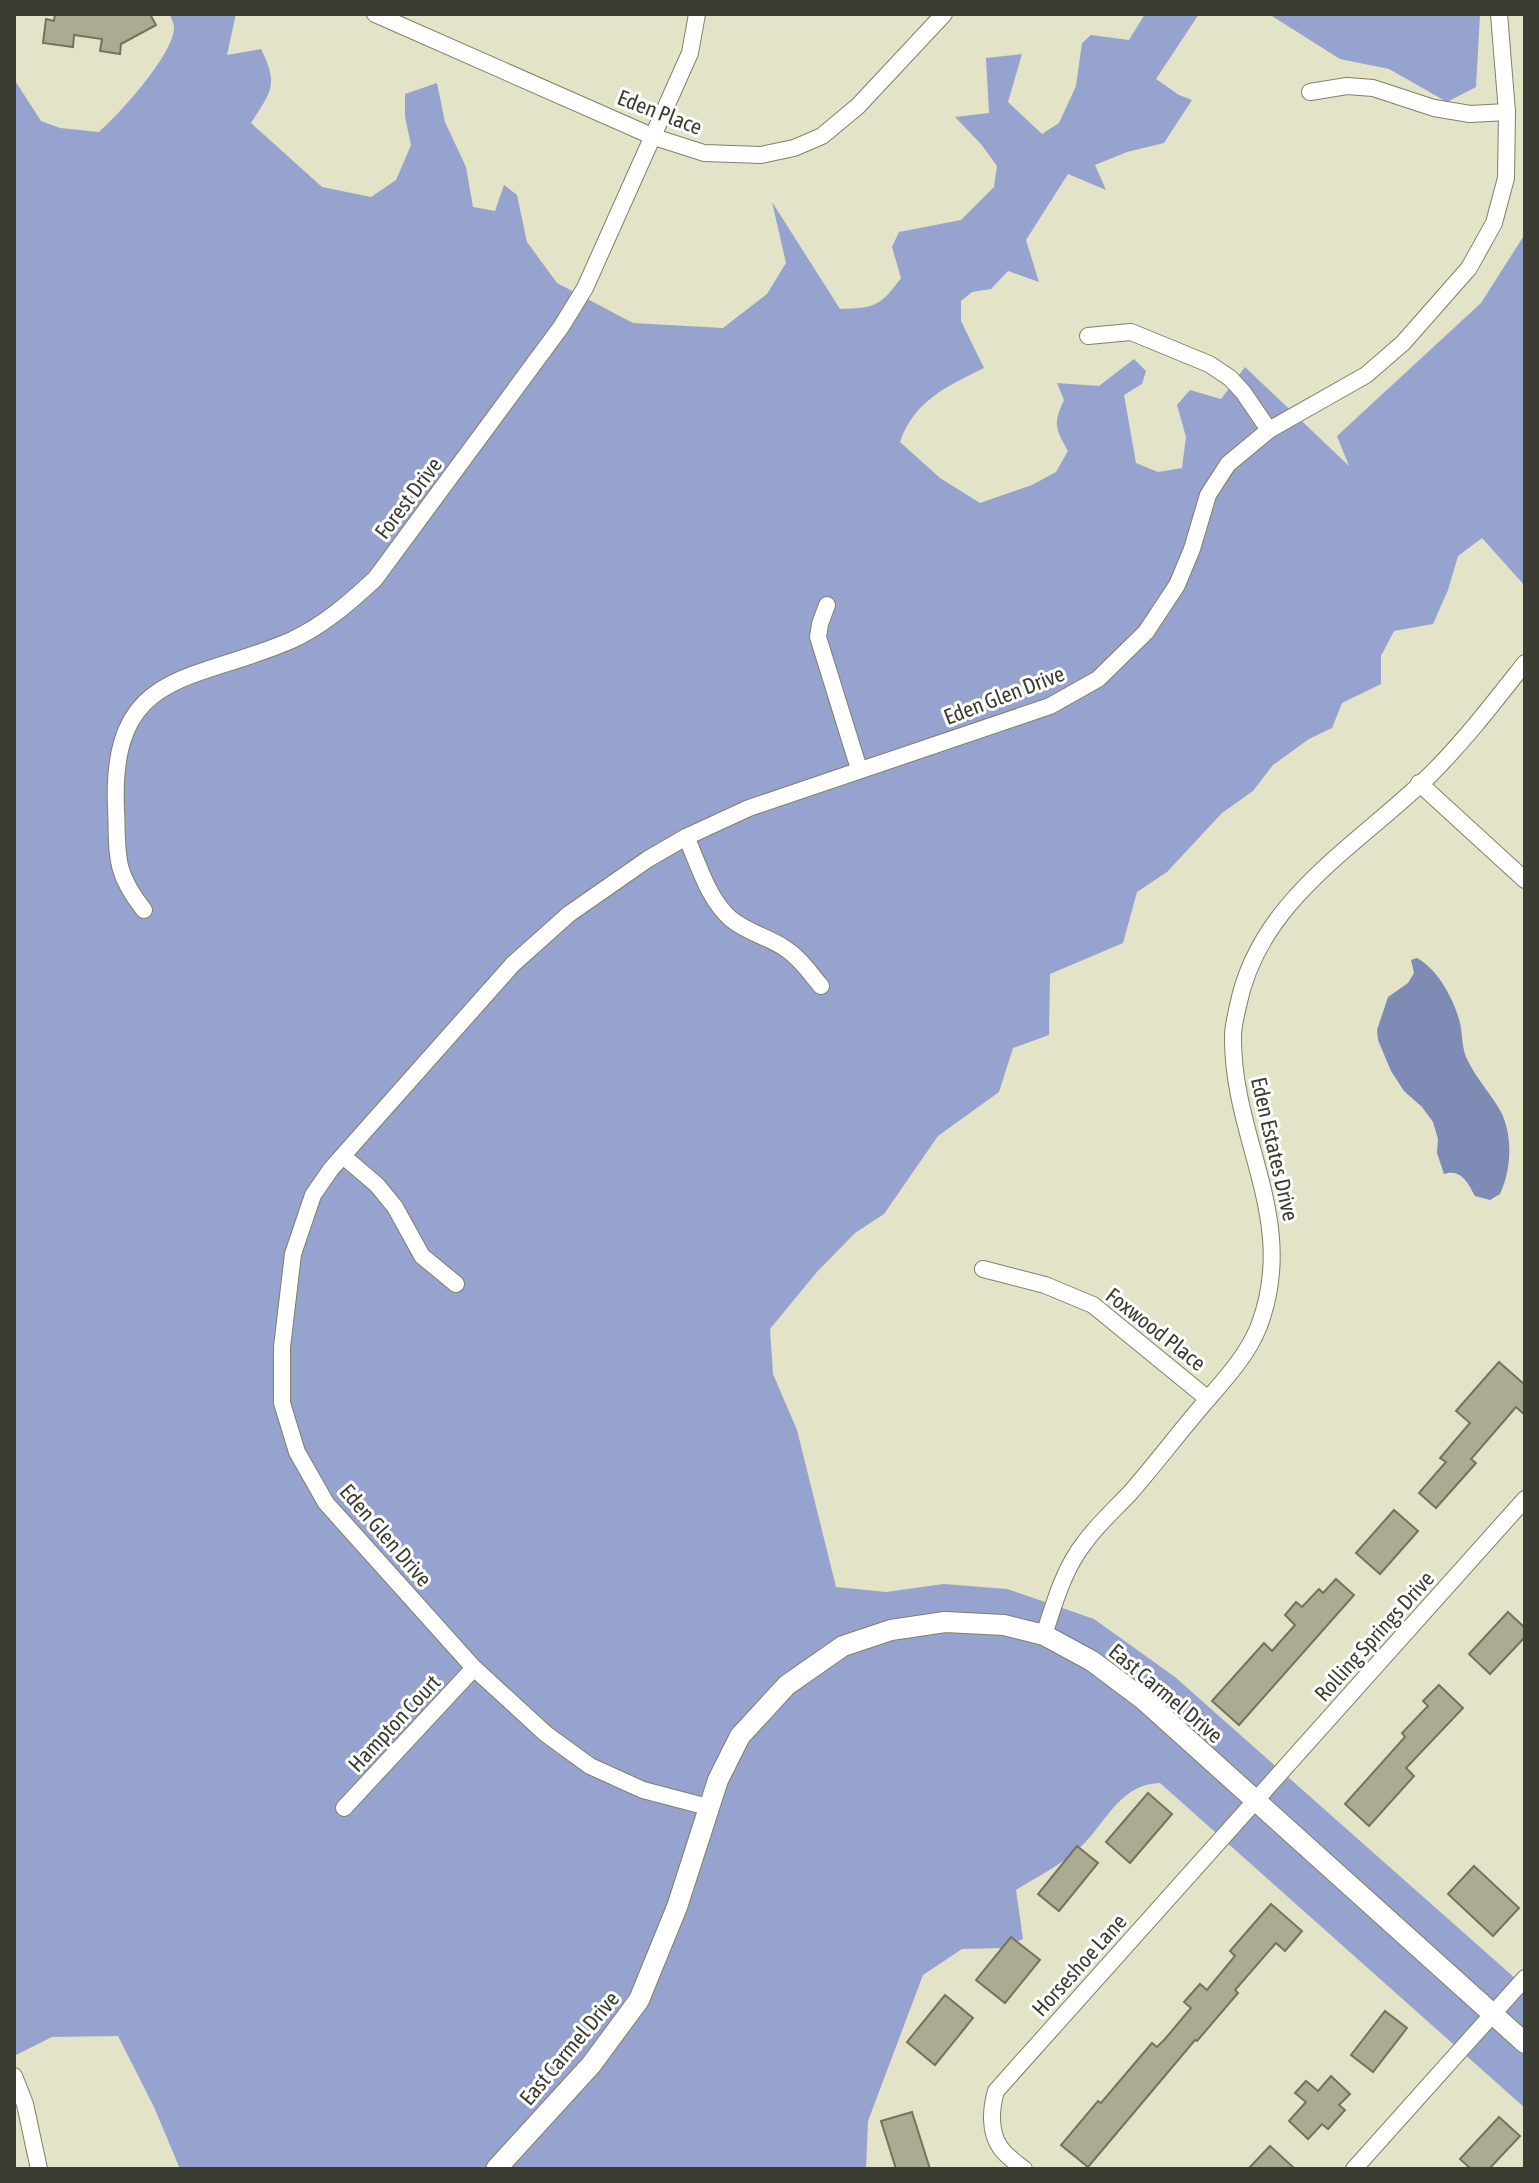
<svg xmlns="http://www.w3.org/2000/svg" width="1539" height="2183" viewBox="0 0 1539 2183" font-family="'Asap Condensed',sans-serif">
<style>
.forest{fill:#96a3ce}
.water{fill:#7e8bb5}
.building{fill:#abab91;stroke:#73745b;stroke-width:2}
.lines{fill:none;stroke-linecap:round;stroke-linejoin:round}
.minor-casing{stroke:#808068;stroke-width:18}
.tertiary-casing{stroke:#808068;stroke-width:22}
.minor{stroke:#fff;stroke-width:16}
.tertiary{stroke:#fff;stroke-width:20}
.labels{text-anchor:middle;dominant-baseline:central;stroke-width:6;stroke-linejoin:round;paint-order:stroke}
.street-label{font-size:22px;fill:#3c3d32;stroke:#fff}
</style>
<rect width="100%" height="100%" fill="#e3e3c8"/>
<g class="forest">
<path d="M170 14H236L227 55 261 49C279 85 271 92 251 123L322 187 371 197 396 180 411 145 405 117V94L437 83 445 122 466 167 473 207 495 211 504 185 517 195 527 242 557 283 633 323 723 328 767 294 786 263 772 202 840 309C874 308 880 307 901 278L892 247 899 232 961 220 994 187 997 166 981 144 955 117 989 113 986 58 1022 54 1008 102 1042 134 1059 123 1076 86 1082 43 1091 35 1129 40 1145 14H1199L1156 79 1179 95 1192 100 1164 143 1127 152 1095 165 1106 190 1068 174 1026 240 1039 282 1008 271 991 289 972 292 961 301V321L984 368C947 386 914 401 900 442L940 478 980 503 1032 485 1056 472 1068 451C1055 428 1053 424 1064 400L1057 383 1099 386 1134 359 1146 371 1142 384 1124 395 1136 463 1158 472 1182 468 1186 437 1177 405 1190 390 1221 399 1245 367 1349 466 1337 436 1481 303 1525 234V586L1482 538 1458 556 1448 590 1433 624 1394 631 1381 656V684L1342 703 1332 728 1309 739 1273 765 1253 791 1222 813 1167 872 1137 892 1123 943 1050 974 1049 1035 1013 1048 999 1092 938 1136 884 1214 855 1233 816 1273 770 1329 773 1374 797 1430 836 1587 886 1592 944 1584 1007 1589 1094 1619 1175 1677 1525 1987V2108L1160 1783C1117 1784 1104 1829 1075 1852 1057 1867 1035 1878 1016 1890L1023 1939 1002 1948 962 1949 923 1975 868 2121 866 2169H180L154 2107 118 2036 52 2037 14 2056V79L41 121 60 128 99 132C119 115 176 52 174 26 173 22 171 18 170 14Z"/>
<polygon points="1269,14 1480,14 1476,87 1447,102 1389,69 1340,59"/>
</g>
<path class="water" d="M1417 958C1438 970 1452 996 1459 1019 1463 1032 1461 1049 1468 1061 1477 1080 1493 1096 1502 1114 1513 1138 1511 1171 1500 1194L1490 1200 1475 1196C1468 1183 1461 1168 1444 1174L1437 1153 1438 1139 1433 1122 1422 1107 1404 1091 1391 1071 1378 1040 1377 1030 1388 997 1408 983 1414 973 1411 960Z"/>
<g class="building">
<polygon points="55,14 150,14 156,25 121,44 120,54 100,51 102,39 74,35 73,47 43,43 46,19 54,21"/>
<polygon points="1499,1362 1525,1385 1525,1415 1516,1407 1471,1459 1476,1463 1436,1508 1419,1493 1446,1462 1440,1458 1470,1423 1456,1411"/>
<polygon points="1394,1510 1418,1531 1380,1574 1356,1553"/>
<polygon points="1336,1579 1354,1595 1239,1725 1212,1701 1264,1643 1272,1651 1295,1625 1285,1615 1296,1602 1302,1607 1319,1589 1323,1593"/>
<polygon points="1508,1612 1525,1628 1525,1637 1490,1674 1469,1654"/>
<polygon points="1439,1685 1463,1708 1406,1768 1414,1776 1369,1826 1345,1804 1405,1737 1402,1733 1428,1706 1423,1701"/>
<polygon points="1148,1793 1172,1814 1130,1863 1106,1842"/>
<polygon points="1077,1846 1098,1863 1059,1911 1038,1894"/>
<polygon points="1474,1866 1519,1908 1493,1936 1448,1894"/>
<polygon points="1271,1904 1302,1931 1285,1951 1276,1943 1235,1990 1238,1993 1197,2041 1195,2040 1088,2167 1061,2145 1098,2101 1101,2103 1152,2043 1157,2047 1165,2039 1191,2008 1184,2002 1200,1984 1207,1990 1235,1956 1230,1951"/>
<polygon points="1011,1937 1040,1960 1005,2003 976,1980"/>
<polygon points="945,1995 973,2018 935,2065 907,2042"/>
<polygon points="1385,2011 1407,2028 1373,2072 1351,2055"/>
<polygon points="1331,2076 1350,2094 1339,2105 1345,2110 1328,2129 1322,2124 1308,2139 1289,2121 1306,2102 1295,2093 1306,2081 1318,2091"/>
<polygon points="912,2112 930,2169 896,2169 881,2121"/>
<polygon points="1499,2117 1520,2136 1489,2169 1471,2169 1460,2159"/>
<polygon points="1270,2146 1295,2169 1248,2169"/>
</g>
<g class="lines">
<g class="minor-casing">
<g id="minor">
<polyline points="375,14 654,137 704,153 761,155 794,148 822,136 858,106 944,14"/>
<polyline points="1310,92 1347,86 1373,88 1434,108 1470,114 1507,112"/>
<polyline points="1088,336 1131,332 1209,364 1230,378 1243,392 1269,430"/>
<polyline points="827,605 820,624 818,637 859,769"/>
<polyline points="1419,783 1525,880"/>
<path d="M686 837C699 864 707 898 731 919 748 933 769 937 786 949 800 958 810 973 821 986"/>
<path d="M144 910C113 871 118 855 116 808 110 667 194 683 292 640 324 625 349 603 375 579L561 327 585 288 690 53 697 14"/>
<polyline points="343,1156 377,1185 395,1207 422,1256 456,1284"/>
<polyline points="983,1269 1045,1285 1093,1305 1208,1399"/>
<path d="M1044 1635C1054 1604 1064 1568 1085 1542 1098 1524 1115 1509 1130 1493 1157 1462 1181 1430 1207 1400 1227 1377 1248 1354 1259 1326 1299 1220 1232 1140 1233 1036 1233 1026 1236 1015 1238 1006 1259 899 1359 845 1431 774 1466 739 1495 701 1525 663"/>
<polyline points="708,1807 643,1790 590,1766 546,1734 474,1668 326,1503 297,1452 282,1403 282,1347 293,1254 313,1195 331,1169 513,964 569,914 648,859 686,837 749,808 1050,706 1098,679 1146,632 1177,585 1192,549 1208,495 1228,464 1269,430 1366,375 1403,343 1469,268 1494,223 1506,178 1507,112 1499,14"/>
<polyline points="344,1808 474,1668"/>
<polyline points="14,2076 25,2104 39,2169"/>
<path d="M1024 2169C1016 2163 1005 2155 1000 2147 989 2131 991 2108 996 2091L1525 1499"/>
<polyline points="1354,2169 1525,1978"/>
</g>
</g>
<g class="tertiary-casing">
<polyline id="tertiary" points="496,2169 591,2065 639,2000 677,1907 718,1780 740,1736 787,1685 843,1646 891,1630 945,1622 1004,1625 1044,1635 1092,1661 1144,1700 1525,2043"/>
</g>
<use href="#minor" class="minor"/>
<use href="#tertiary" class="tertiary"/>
</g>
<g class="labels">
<g class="street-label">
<text transform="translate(660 112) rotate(21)">Eden Place</text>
<text transform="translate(408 498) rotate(-53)">Forest Drive</text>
<text transform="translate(1004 695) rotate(-21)">Eden Glen Drive</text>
<text transform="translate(1275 1149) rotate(77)">Eden Estates Drive</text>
<text transform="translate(1156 1329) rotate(38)">Foxwood Place</text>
<text transform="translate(386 1535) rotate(49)">Eden Glen Drive</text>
<text transform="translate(1374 1636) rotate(-48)">Rolling Springs Drive</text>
<text transform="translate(1166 1693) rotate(40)">East Carmel Drive</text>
<text transform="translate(394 1723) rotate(-47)">Hampton Court</text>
<text transform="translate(1079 1965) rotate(-48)">Horseshoe Lane</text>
<text transform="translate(569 2048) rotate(-50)">East Carmel Drive</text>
</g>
</g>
<rect width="1539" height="2183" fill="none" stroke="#3c3d32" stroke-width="32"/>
</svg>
